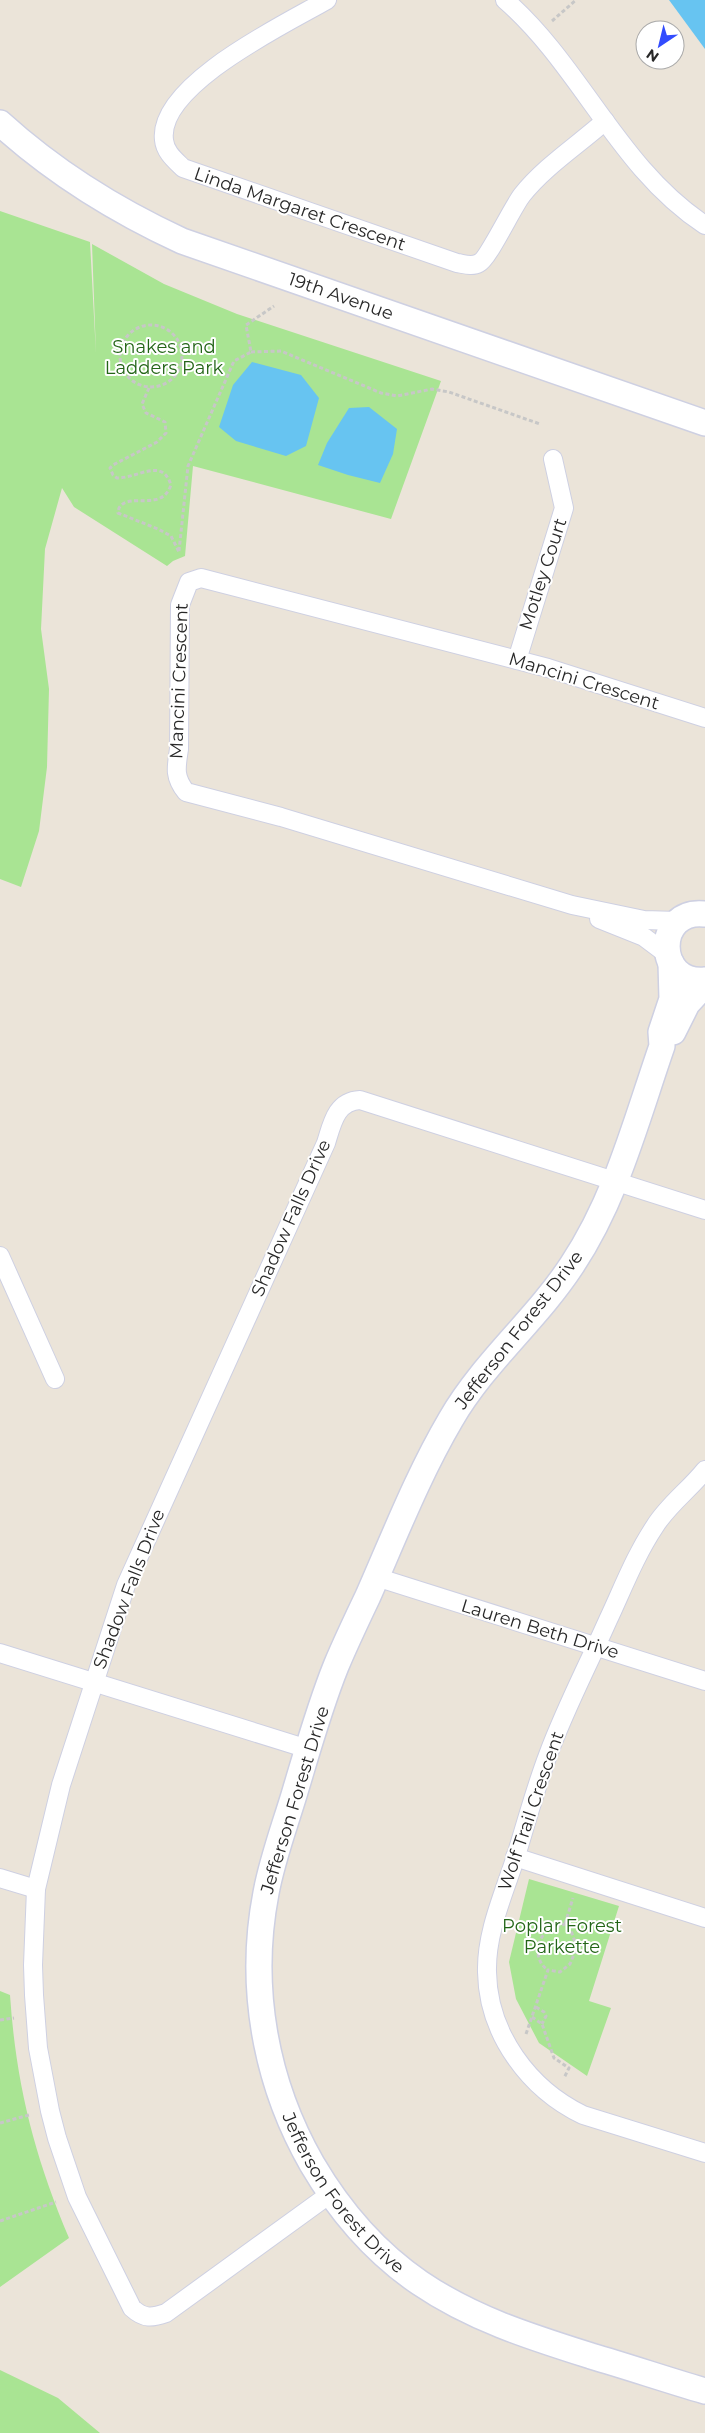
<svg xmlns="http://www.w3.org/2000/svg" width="705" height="2433" viewBox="0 0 705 2433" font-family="Montserrat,sans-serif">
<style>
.green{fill:#a9e493}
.water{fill:#67c4f1}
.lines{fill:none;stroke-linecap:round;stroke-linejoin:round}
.street-casing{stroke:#ced0e2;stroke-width:20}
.secondary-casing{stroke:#ced0e2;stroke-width:28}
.path{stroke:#c7c7c7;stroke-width:3;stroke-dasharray:4 2.5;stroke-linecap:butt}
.street{stroke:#fff;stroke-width:18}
.secondary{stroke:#fff;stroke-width:25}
.labels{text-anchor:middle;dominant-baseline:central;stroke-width:4;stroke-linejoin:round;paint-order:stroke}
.street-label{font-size:18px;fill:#282828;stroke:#fff}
.park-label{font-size:18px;fill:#236517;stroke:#fff}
</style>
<rect width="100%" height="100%" fill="#ebe4d9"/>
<g class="green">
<polygon points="0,211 90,242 96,354 92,244 164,284 237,314 441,381 391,519 193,466 185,556 173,561 167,566 74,507 62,488 45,549 41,629 49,689 47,767 39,831 21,887 0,879"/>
<polygon points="529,1879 619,1906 589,2001 611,2008 587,2076 539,2043 516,1999 509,1962"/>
<path d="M0 1991 10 1995C16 2084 34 2155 69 2238L0 2287Z"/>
<polygon points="0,2370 58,2398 100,2433 0,2433"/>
</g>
<g class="water">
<polygon points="669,0 705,0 705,49"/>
<polygon points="252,362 301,375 319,398 306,446 286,456 236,441 219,427 233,385"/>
<polygon points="369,407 397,429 393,454 380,483 348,475 318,465 327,443 349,408"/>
</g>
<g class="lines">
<g class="street-casing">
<g id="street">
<path d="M327 0C287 23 157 85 164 140 165 152 175 160 183 168L457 263C464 264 472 267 479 263 488 259 512 208 522 195 544 167 578 145 605 121"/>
<path d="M505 0C581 66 619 169 705 225"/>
<polyline points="517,660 564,508 553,459"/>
<polyline points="599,919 644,937 668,955"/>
<path d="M678 921 644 920 572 905 281 817 186 792C174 777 176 768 179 749L180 605 189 582 201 578 548 668 705 718"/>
<polyline points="0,1256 55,1379"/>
<path d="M705 1470C690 1489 668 1505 655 1526 635 1556 623 1588 608 1620 588 1665 565 1709 548 1755 535 1789 526 1824 515 1859 503 1896 486 1933 487 1972 488 2034 529 2089 583 2115L705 2153"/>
<polyline points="376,1577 705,1681"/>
<polyline points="0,1653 308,1749"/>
<polyline points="515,1857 705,1918"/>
<polyline points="0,1878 36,1889"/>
<path d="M330 2194 166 2313C152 2318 144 2319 132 2308L77 2197 57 2138 50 2111 38 2048 34 1995 33 1965 36 1889 61 1785 126 1585 326 1143C332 1124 336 1101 360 1100L705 1210"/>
</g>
</g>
<g class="secondary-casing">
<g id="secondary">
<path id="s1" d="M0 123C55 173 115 210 182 241L705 423"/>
<path d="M705 914C654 908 655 985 705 980"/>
<path id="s2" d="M671 963 672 999 661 1032 662 1046C636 1121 616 1199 572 1265 536 1320 484 1362 451 1419 418 1475 394 1537 368 1596 357 1619 346 1642 336 1666 319 1708 307 1752 294 1795 284 1828 272 1860 266 1893 248 1986 265 2082 312 2164 339 2210 376 2253 420 2283 473 2319 531 2337 591 2356 629 2367 667 2380 705 2391"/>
<polyline points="673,1032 687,1004 705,984"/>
</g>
</g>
<g class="path">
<polyline points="552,21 576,0"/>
<circle cx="151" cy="356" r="31"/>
<polyline points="251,352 281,351 381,393 397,396 432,389 449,392 540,424"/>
<path d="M149 388 142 404 146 413 165 422 166 433 157 442 113 465 110 468 113 475 117 478C139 478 162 457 171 485 161 513 130 491 119 508L118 513 158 529 171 536 179 552"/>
<polyline points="179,551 188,466 234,361 251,352 246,325 274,306"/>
<polyline points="565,1924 573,1898"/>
<polyline points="536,2007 544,2012 546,2016 542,2024"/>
<polyline points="532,2017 542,2024 554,2058 569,2068 564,2078"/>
<polyline points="0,2020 14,2018"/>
<path d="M526 2034 548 1970 560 1972 570 1964 577 1947 571 1931 565 1924C560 1926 553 1927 549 1929 535 1940 534 1961 548 1970"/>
<polyline points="0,2123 29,2115"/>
<polyline points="0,2221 56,2202"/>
</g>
<use href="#street" class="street"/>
<use href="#secondary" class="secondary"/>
</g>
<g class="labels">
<g class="street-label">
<text transform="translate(300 209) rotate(19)">Linda Margaret Crescent</text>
<text stroke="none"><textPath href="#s1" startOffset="386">19th Avenue</textPath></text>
<text transform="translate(543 574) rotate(-72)">Motley Court</text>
<text transform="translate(179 681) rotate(-88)">Mancini Crescent</text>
<text transform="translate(584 681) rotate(17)">Mancini Crescent</text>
<text transform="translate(291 1218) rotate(-66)">Shadow Falls Drive</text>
<text transform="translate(519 1330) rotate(-52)">Jefferson Forest Drive</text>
<text transform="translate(129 1589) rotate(-69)">Shadow Falls Drive</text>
<text transform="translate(540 1629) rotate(17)">Lauren Beth Drive</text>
<text transform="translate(295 1800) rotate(-73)">Jefferson Forest Drive</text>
<text transform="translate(531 1811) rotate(-71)">Wolf Trail Crescent</text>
<text stroke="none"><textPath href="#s2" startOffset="1351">Jefferson Forest Drive</textPath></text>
</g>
<g class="park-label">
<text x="164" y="347">Snakes and<tspan x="164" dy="21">Ladders Park</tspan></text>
<text x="562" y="1926">Poplar Forest<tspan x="562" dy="21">Parkette</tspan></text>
</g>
</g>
<g transform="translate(660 45) rotate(215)"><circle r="24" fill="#ffffff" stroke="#a9a9a9"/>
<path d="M0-4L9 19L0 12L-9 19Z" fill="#324cfe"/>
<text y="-8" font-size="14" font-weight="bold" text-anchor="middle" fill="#282828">N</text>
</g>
</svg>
